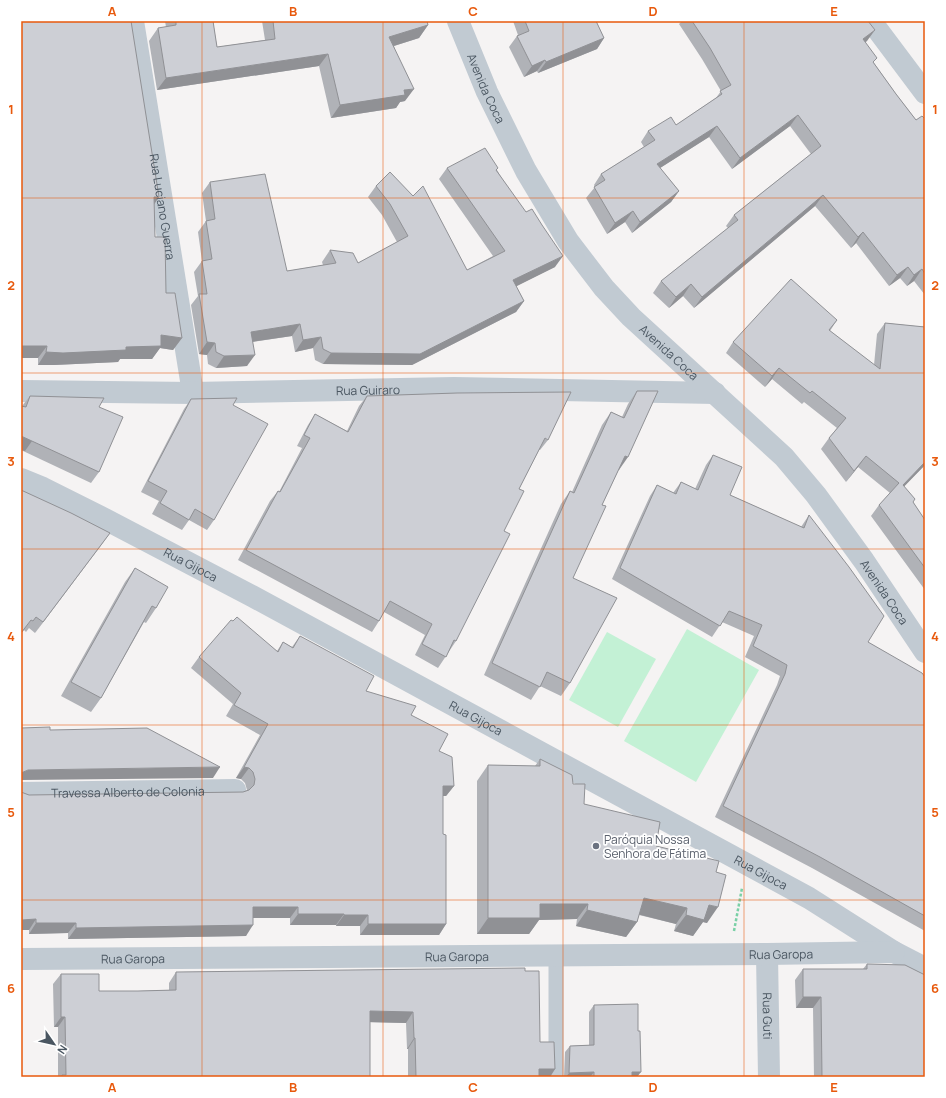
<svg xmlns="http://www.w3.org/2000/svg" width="946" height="1098" viewBox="0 0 946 1098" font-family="Manrope,sans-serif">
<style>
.green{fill:#c3f1d5}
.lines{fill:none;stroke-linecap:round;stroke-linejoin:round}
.path{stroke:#7ad0a6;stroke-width:2.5;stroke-dasharray:3 2;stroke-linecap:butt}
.service{stroke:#c1cad2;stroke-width:15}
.minor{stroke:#c1cad2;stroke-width:22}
.tertiary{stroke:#c1cad2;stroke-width:22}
.wall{fill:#b0b2b7}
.shaded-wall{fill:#909195}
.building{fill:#cdcfd5;stroke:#909195}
.grid{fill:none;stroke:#e8590c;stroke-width:1;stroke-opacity:0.55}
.worship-dot{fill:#6b7280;stroke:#fff;stroke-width:1.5}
.labels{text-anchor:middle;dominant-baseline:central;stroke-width:3.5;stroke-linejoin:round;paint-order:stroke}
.street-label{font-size:12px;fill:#4a5661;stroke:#fff}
.worship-label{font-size:12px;fill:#5b616d;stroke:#fff;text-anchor:start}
.neatline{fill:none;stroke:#e8590c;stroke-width:1.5}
.grid-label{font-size:13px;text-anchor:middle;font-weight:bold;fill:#e8590c}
</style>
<rect width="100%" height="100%" fill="#f5f3f3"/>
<g class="green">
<polygon points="687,629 759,670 696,782 624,741"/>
<polygon points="607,632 656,659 618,727 569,700"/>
</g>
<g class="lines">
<polyline class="path" points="734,931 742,888"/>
<polyline class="service" points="556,955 556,1077"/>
<g class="minor">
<path id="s1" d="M133 21 193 393"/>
<path id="s2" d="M21 391 193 393 454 388 715 393"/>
<path id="s3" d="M21 479 43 488 99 516 252 596 809 898 894 952 925 968"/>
<path id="s4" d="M21 793 235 790"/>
<path id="s5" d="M767 954 769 1077"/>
<path id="s6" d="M21 959 767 954 894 952"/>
</g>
<g class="tertiary">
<path id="s7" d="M458 21 487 92 526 171 568 241 604 288 631 317 784 457 816 495 864 561 925 652"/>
<polyline points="871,21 925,93"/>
</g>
</g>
<g class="wall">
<polygon points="21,21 159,197 154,204 155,237 166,293 182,338 173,350 160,348 152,359 120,359 118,362 54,365 38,365 38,358 21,358"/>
<polygon points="165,21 213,21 217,47 265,40 262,21 427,21 428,25 419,38 394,46 405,101 400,102 396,108 331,118 319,66 157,90 149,41 158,28 166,27"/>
<polygon points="513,21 596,21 604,38 597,49 538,73 537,71 524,77 509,47 517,36 518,35"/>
<polygon points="682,21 868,21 867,41 865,42 874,63 896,94 916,120 925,119 925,295 914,281 907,286 900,278 889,286 856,243 851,248 815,206 694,308 683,296 669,308 653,293 661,281 728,228 726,226 734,215 811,154 790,126 732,169 709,137 660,168 679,191 671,202 632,233 625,222 607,234 586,198 595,187 594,185 601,174 644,147 641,142 648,131 676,125 716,98 721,91 702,59 679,24"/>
<polygon points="447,168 497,170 555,267 516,286 524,301 516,312 412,365 323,364 315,360 313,348 295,352 292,336 253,342 247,366 216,368 208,364 207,355 199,354 191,305 198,296 194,272 202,261 198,232 206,221 202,193 210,182 287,271 323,265 322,262 330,250 358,263 397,242 382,215 368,197 376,186 467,270 493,256 439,179"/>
<polygon points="837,320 830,331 874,365 877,334 885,323 925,327 925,465 904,486 913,502 925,520 925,590 871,516 879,505 890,493 858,467 846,482 821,449 829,438 837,428 804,402 802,404 772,379 765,387 726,353 733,342"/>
<polygon points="637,391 619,470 619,469 602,505 573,578 570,683 561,696 540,686 531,700 484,675 561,504 570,491 572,492 602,425 611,412 622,417 628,404"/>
<polygon points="457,393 548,440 540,450 539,450 519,489 504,531 456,641 438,668 415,655 425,635 384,612 379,621 372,632 238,560 270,501 278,491 279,492 302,448 297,446 308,425 315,414 347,431 359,406 367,396"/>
<polygon points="30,396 99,407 99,472 91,483 21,450 22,406"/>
<polygon points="191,399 233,405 214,520 207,530 189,520 182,530 152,514 159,501 141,492 184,409"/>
<polygon points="713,455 730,495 801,527 809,515 868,642 925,677 925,931 812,868 715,817 777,685 780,676 745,657 754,636 722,622 712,637 612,579 650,496 657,485 673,493 681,482 695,489 706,465"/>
<polygon points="21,490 110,533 35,633 29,628 26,632 24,630 21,634"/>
<polygon points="135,568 156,608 146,623 144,622 101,698 91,712 61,696 125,582"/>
<polygon points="233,621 277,651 283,642 292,647 300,636 366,691 411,715 439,751 454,786 446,796 443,796 443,834 446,924 439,935 360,935 360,926 336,926 336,925 290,925 290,918 253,918 246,936 68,939 68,933 29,934 29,930 21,930 21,792 29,795 243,792 247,790 245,783 241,779 236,778 260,735 226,716 233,704 191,668 199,657"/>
<polygon points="540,759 573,784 584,804 656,846 716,872 707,923 703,922 693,936 674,931 676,924 639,915 637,922 626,937 576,926 577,919 539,920 529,934 477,934 477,781 488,765 535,766"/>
<polygon points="867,964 925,1077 814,1077 813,1008 796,1008 795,980 803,969 863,969"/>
<polygon points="525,971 540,1042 555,1069 550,1077 408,1077 408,1049 407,1049 406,1023 370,1022 370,1077 58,1077 58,1027 54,1027 53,984 61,974 99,991 138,991 169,990 169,983 176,972"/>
<polygon points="594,1005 637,1077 564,1077 565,1052 570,1046 589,1045 589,1012"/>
</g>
<g class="shaded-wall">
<polygon points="428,25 419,38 381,50 389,37"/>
<polygon points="875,30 867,41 855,50 863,39"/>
<polygon points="604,38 597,49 538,73 546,62"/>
<polygon points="328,54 319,66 157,90 166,78"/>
<polygon points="545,60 537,71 524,77 532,66"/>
<polygon points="414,89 405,101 400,102 396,108 331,118 340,105 404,90"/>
<polygon points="798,115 790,126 732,169 740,158"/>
<polygon points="717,126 709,137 649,175 657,164"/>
<polygon points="679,191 671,202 632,233 640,222"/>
<polygon points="823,195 815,206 694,308 702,297"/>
<polygon points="154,197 159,197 151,209"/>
<polygon points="633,211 625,222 607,234 615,223"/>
<polygon points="863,232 856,243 851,248 858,237"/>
<polygon points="563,256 555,267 505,292 513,280"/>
<polygon points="908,267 900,278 889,286 897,275"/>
<polygon points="922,269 914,281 907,286 914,275"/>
<polygon points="691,284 683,296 669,308 676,297"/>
<polygon points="524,301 516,312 412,365 323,364 331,353"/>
<polygon points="300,324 292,336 243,343 251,332"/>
<polygon points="161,335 182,338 173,350 160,348 152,359 120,359 118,362 54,365 38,365 46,352 126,347"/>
<polygon points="321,337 313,348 295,352 303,340"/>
<polygon points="207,342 215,343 207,355 199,354"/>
<polygon points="21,346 47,346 38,358 21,358"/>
<polygon points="255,355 247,366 216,368 224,356"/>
<polygon points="779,368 772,379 765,387 772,376"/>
<polygon points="21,436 32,441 25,451 21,450"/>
<polygon points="625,456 628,457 619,470 616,468"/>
<polygon points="866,456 858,467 846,482 854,471"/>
<polygon points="925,462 925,465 895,496 903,485"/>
<polygon points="110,533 102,544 35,633 43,622"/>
<polygon points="220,767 213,778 21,780 21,773 28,770"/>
<polygon points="244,767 249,768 241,779 236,778"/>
<polygon points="443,786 454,786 446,796 435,796"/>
<polygon points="644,898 687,908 676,924 633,913"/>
<polygon points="540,904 588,904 577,919 539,920 529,934 477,934 488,918"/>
<polygon points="709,905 718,907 707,923 703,922 693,936 674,931 686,915"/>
<polygon points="253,907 298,907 290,918 246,918"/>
<polygon points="587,910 637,922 626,937 576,926"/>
<polygon points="298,914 344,914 336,925 290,925"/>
<polygon points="344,915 368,915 360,926 336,926"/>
<polygon points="36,919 29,930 21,930 21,921 22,920"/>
<polygon points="36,923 76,923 68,933 29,934"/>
<polygon points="368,924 446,924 439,935 360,935"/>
<polygon points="253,925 246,936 68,939 76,928"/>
<polygon points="803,997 821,997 813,1008 796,1008"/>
<polygon points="370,1011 413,1012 406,1023 363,1022"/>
<polygon points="61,1017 65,1017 58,1027 54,1027"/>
<polygon points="414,1038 415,1038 408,1049 407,1049"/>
<polygon points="539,1069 555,1069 550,1077 534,1077"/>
<polygon points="594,1072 590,1077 566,1077 569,1073"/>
<polygon points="632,1072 641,1072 637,1077 628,1077"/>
</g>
<g class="building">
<polygon points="21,21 131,21 159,197 154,197 155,237 165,237 166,293 175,293 182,338 161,335 161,346 126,347 126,350 63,353 46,352 47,346 21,346"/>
<polygon points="176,21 213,21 217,47 275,39 273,21 427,21 428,25 389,37 414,89 404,90 405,95 340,105 328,54 166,78 158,28 176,25"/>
<polygon points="525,21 596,21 604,38 546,62 545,60 532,66 517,36 529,31"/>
<polygon points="692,21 868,21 875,30 863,39 877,58 873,62 896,94 916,120 922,116 925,119 925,274 922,269 914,275 908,267 897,275 863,232 858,237 823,195 702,297 691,284 676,297 661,281 738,220 734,215 821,146 798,115 740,158 717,126 657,164 679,191 640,222 633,211 615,223 594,187 605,180 601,174 655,140 648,131 671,117 676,125 722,94 720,91 731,85 710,48"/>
<polygon points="485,148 498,168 496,170 526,212 532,209 542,225 563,256 513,280 524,301 420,354 331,353 323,349 321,337 303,340 300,324 251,332 255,355 224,356 216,352 215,343 207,342 199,294 207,294 202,261 212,259 206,221 215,219 210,182 265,174 287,271 336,263 330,250 353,253 358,263 408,236 390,204 376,186 390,172 413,196 423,186 467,270 505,251 447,168"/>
<polygon points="791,279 837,320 829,330 880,369 885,323 925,327 925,462 903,485 915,499 913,502 925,520 925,568 879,505 899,483 866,456 854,471 829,438 846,418 812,391 810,393 779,368 772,376 733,342"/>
<polygon points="637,391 658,391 628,457 625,456 602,505 606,506 573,578 617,598 570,683 547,672 540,687 492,663 570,491 574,493 611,412 624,418"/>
<polygon points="571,392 548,440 545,438 519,489 524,491 504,531 510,534 456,641 454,640 446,657 422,644 432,624 390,601 379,621 246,550 278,491 280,492 310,438 304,435 315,414 348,432 367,396 457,393"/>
<polygon points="30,396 104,398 99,407 123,417 99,472 21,436 21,406 26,407"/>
<polygon points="237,398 233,405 268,424 214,520 195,509 189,520 160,503 167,491 148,481 191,399"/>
<polygon points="713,455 742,467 730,495 804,528 809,515 849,567 884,616 868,642 922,673 925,677 925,916 820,857 723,806 785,674 787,665 753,646 762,625 729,611 720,626 620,568 657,485 676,494 681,482 698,490"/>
<polygon points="21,490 71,513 110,533 43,622 36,617 33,621 31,620 21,633"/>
<polygon points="135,568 168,587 156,608 152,606 101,698 71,682"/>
<polygon points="237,617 278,652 283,642 293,648 300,636 374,676 366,691 416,706 411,715 448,734 439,751 452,757 454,786 443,786 443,834 446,835 446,924 368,924 368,915 344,915 344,914 298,914 298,907 253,907 253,925 76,928 76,923 36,923 36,919 22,920 21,792 29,795 243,792 249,790 254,785 255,779 253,772 249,768 244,767 268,724 234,705 241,693 199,657 231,620 233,621"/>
<polygon points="50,727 50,730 147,728 220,767 28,770 21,773 21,728"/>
<polygon points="540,759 572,775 573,784 585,784 584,804 660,822 656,846 719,861 716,872 726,875 718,907 709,905 704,920 686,915 687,908 644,898 637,922 587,910 588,904 540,904 540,918 488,918 488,765 540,766"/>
<polygon points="867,964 905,965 925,975 925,1077 822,1077 821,997 803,997 803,969 867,969"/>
<polygon points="525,968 525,971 539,971 540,1042 554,1042 555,1069 539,1069 539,1077 416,1077 415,1038 414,1038 413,1012 370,1011 370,1077 62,1077 62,1075 66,1075 65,1017 61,1017 61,974 99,974 99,991 138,991 176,990 176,972"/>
<polygon points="638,1004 638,1031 640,1031 641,1072 632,1072 632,1077 594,1077 594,1072 569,1073 570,1046 594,1045 594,1005"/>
</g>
<path class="grid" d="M202 21V1077M383 21V1077M563 21V1077M744 21V1077M21 198H925M21 373H925M21 549H925M21 725H925M21 900H925"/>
<circle class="worship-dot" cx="596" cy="846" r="4"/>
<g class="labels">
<g class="street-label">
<text stroke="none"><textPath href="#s7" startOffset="73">Avenida Coca</textPath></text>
<text stroke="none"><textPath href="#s1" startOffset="188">Rua Luciano Guerra</textPath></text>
<text stroke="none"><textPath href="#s7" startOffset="397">Avenida Coca</textPath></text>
<text stroke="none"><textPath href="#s2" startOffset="347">Rua Guiraro</textPath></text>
<text stroke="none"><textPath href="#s3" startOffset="190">Rua Gijoca</textPath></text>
<text stroke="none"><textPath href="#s7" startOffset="721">Avenida Coca</textPath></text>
<text stroke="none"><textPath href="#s3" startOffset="514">Rua Gijoca</textPath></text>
<text stroke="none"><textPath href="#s4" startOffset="107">Travessa Alberto de Colonia</textPath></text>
<text stroke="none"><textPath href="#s3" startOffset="838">Rua Gijoca</textPath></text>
<text stroke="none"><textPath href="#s6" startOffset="760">Rua Garopa</textPath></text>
<text stroke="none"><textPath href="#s6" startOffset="436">Rua Garopa</textPath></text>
<text stroke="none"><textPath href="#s6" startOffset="112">Rua Garopa</textPath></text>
<text stroke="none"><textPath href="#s5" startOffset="62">Rua Guti</textPath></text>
</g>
<g class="worship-label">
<text x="604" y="839">Paróquia Nossa<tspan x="604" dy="14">Senhora de Fátima</tspan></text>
</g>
</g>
<rect width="946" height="1098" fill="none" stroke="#ffffff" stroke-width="44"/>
<g transform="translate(54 1044) rotate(124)" stroke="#ffffff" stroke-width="3" paint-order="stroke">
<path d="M0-3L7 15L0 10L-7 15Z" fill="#4a5661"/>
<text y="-6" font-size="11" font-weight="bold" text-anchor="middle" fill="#4a5661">N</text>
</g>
<rect x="22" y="22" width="902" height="1054" class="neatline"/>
<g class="grid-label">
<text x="112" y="16">A</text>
<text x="293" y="16">B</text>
<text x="473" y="16">C</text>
<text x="653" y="16">D</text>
<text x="834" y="16">E</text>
<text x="11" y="114">1</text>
<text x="935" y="114">1</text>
<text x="11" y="290">2</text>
<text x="935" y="290">2</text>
<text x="11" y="466">3</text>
<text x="935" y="466">3</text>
<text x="11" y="641">4</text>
<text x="935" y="641">4</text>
<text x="11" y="817">5</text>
<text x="935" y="817">5</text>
<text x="11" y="993">6</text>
<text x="935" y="993">6</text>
<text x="112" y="1092">A</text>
<text x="293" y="1092">B</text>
<text x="473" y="1092">C</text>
<text x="653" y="1092">D</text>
<text x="834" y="1092">E</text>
</g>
</svg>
